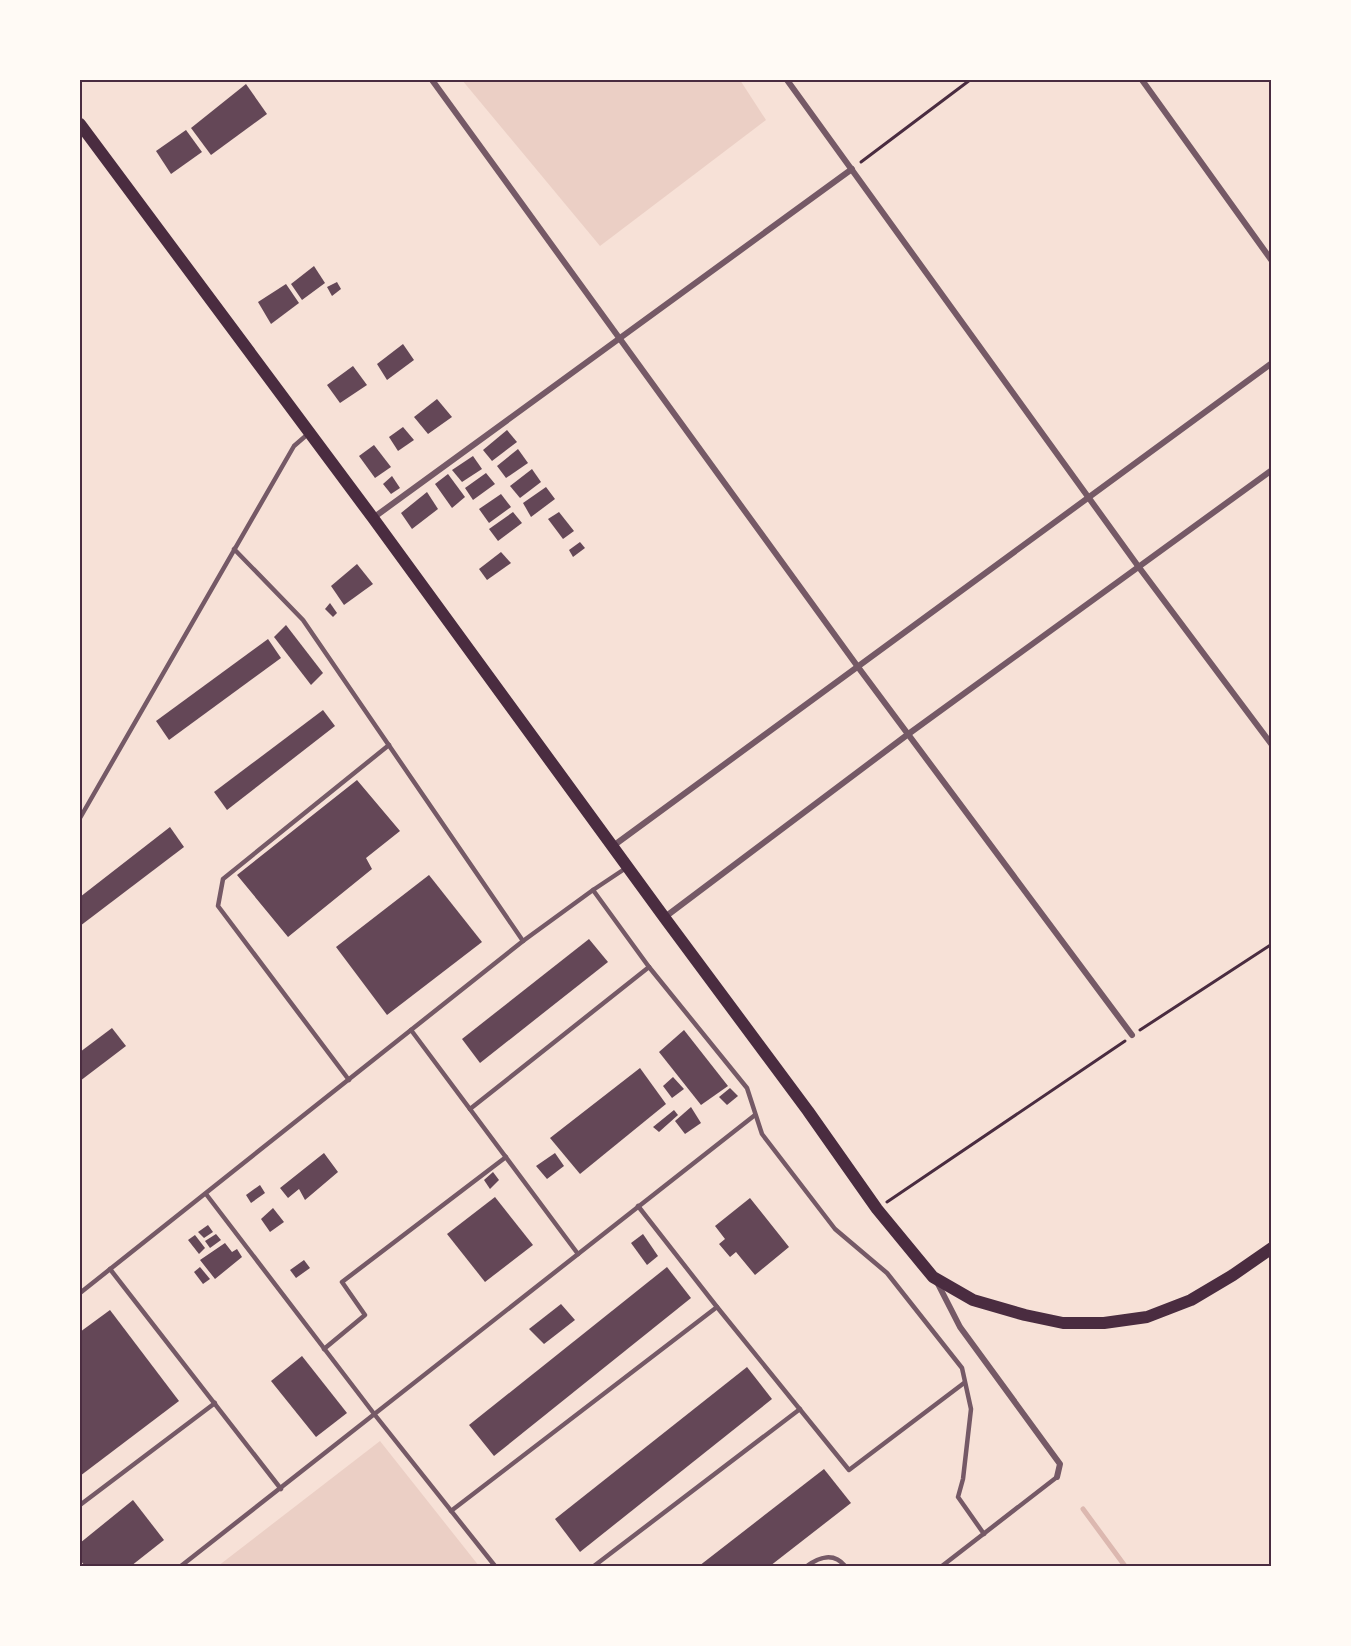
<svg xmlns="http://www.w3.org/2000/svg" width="1351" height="1646" viewBox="0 0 1351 1646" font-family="'Open Sans',sans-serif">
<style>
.green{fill:#ebcfc5}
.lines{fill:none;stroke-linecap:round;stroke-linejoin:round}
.stream{stroke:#dcb8b0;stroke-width:5}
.building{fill:#644757}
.path{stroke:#4a2c40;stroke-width:3}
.service{stroke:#755966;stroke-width:4.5}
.minor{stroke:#755966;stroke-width:6}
.secondary{stroke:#4a2c40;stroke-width:12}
.neatline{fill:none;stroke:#4a2c40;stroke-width:2}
</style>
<rect width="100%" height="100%" fill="#f7e1d7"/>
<g class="green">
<polygon points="462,80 740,80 766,120 600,246"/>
<polygon points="380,1441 479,1566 218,1566"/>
</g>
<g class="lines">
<polyline class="stream" points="1083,1509 1125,1566"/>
</g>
<g class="building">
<polygon points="246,84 267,114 211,155 191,128"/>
<polygon points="186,130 202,152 171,174 156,151"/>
<polygon points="314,266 325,283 302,300 291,284"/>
<polygon points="337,282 341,289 332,296 327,287"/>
<polygon points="286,284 299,303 271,324 258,302"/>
<polygon points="403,344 414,360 387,380 377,364"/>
<polygon points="353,366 367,385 340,403 327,385"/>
<polygon points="437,399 452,417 428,434 414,417"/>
<polygon points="403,427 414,440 398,451 389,437"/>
<polygon points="507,430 517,442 492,461 483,450"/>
<polygon points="374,445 391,467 375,478 359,456"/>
<polygon points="518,449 528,463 506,478 497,466"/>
<polygon points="473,456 482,469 462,482 452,470"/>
<polygon points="532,469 541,482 520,498 510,486"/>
<polygon points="486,473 495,484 473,500 465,488"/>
<polygon points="448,474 465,497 452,508 435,484"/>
<polygon points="392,476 400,488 391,494 383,484"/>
<polygon points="546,487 555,499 531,517 523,503"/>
<polygon points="427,492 438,509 412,529 401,513"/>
<polygon points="501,494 511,507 489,523 479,509"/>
<polygon points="513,512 522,523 498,541 489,529"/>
<polygon points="559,512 574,531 563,539 548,519"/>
<polygon points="580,542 585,548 573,557 569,550"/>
<polygon points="501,552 511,563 487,580 479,569"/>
<polygon points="357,564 373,584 344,605 331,586"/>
<polygon points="330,603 337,613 333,617 325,609"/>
<polygon points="286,625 323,673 311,685 274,637"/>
<polygon points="268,639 281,658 169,740 156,721"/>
<polygon points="323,710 335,726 227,810 214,792"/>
<polygon points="357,780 400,831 366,858 372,869 288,937 237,875"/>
<polygon points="170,827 184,847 80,926 80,897"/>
<polygon points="429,875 482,942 387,1015 336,947"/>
<polygon points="589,939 608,962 480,1063 462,1039"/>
<polygon points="112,1028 126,1046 80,1081 80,1052"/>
<polygon points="684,1030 728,1086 701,1105 659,1052"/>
<polygon points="640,1068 666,1104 580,1174 550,1138"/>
<polygon points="673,1077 684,1089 672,1098 663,1086"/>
<polygon points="730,1088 738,1096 727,1105 719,1097"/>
<polygon points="691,1107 701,1123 685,1134 675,1121"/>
<polygon points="674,1110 678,1115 659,1132 653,1127"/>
<polygon points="324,1153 338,1172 305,1200 299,1189 288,1198 280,1188"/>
<polygon points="555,1153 564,1166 547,1179 536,1166"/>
<polygon points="493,1172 499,1180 490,1189 484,1180"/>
<polygon points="260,1185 265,1193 251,1203 246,1195"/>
<polygon points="495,1197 533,1245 485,1282 447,1234"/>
<polygon points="750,1198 789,1247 755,1275 736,1252 730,1257 719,1244 725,1239 715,1226"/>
<polygon points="273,1208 284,1222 270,1232 261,1219"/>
<polygon points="208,1225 213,1232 204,1238 198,1232"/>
<polygon points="216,1234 221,1240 210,1248 205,1241"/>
<polygon points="643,1234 658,1256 647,1265 631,1243"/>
<polygon points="195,1235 205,1248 199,1254 188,1240"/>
<polygon points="225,1243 232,1252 237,1249 242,1257 215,1279 200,1260"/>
<polygon points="304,1260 310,1268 296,1278 290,1270"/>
<polygon points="200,1267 210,1279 203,1284 194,1272"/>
<polygon points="667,1267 691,1298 494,1456 469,1425"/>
<polygon points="561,1304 575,1320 544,1344 529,1329"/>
<polygon points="110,1310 179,1401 80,1476 80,1332"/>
<polygon points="302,1356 347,1413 316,1437 271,1381"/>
<polygon points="747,1367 772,1399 580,1552 555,1519"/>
<polygon points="824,1469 851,1503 770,1566 699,1566"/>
<polygon points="133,1500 164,1540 131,1566 85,1566 80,1560 80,1543"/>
</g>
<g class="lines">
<g class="path">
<polyline points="861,162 970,80"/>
<polyline points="1140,1030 1272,944"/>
<polyline points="887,1202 1125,1041"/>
</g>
<g class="service">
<polyline points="234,549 303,620 523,941"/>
<polyline points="80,818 294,446 309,433"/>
<polyline points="593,890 626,868"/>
<polyline points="411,1030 578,1254"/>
<polyline points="349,1080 218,906 223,879 389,745"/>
<polyline points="470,1109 649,967"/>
<polyline points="206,1194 375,1415 495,1566"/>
<polyline points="638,1206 717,1307 849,1470 964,1383"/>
<polyline points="110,1269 281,1489"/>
<polyline points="80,1293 523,941 593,890 649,967 747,1088 762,1134 835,1229 887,1273 962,1368 971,1409 963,1479 958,1497 984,1534"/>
<polyline points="324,1349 365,1315 342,1282 506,1157"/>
<polyline points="80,1505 215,1403"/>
<polyline points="451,1511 717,1307"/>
<polyline points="181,1566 755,1115"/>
<polyline points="594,1566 800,1409"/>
<path d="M807 1566C819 1557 834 1552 845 1566"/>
<polyline points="942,1566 1057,1477"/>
</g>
<g class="minor">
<polyline points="432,80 858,667 1132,1035"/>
<polyline points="787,80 1138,566 1272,745"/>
<polyline points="1142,80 1272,261"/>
<polyline points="373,518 852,169"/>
<polyline points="613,846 1272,363"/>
<polyline points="665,917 907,735 1272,470"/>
<polyline points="937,1282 960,1327 1060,1464 1057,1477"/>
</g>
<polyline class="secondary" points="80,124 373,518 664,917 808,1111 877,1209 933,1277 973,1300 1025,1315 1063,1323 1104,1323 1147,1317 1191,1300 1233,1275 1272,1248"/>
</g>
<rect width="1351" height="1646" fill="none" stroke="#fffaf5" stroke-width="162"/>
<rect x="81" y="81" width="1189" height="1484" class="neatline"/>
</svg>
